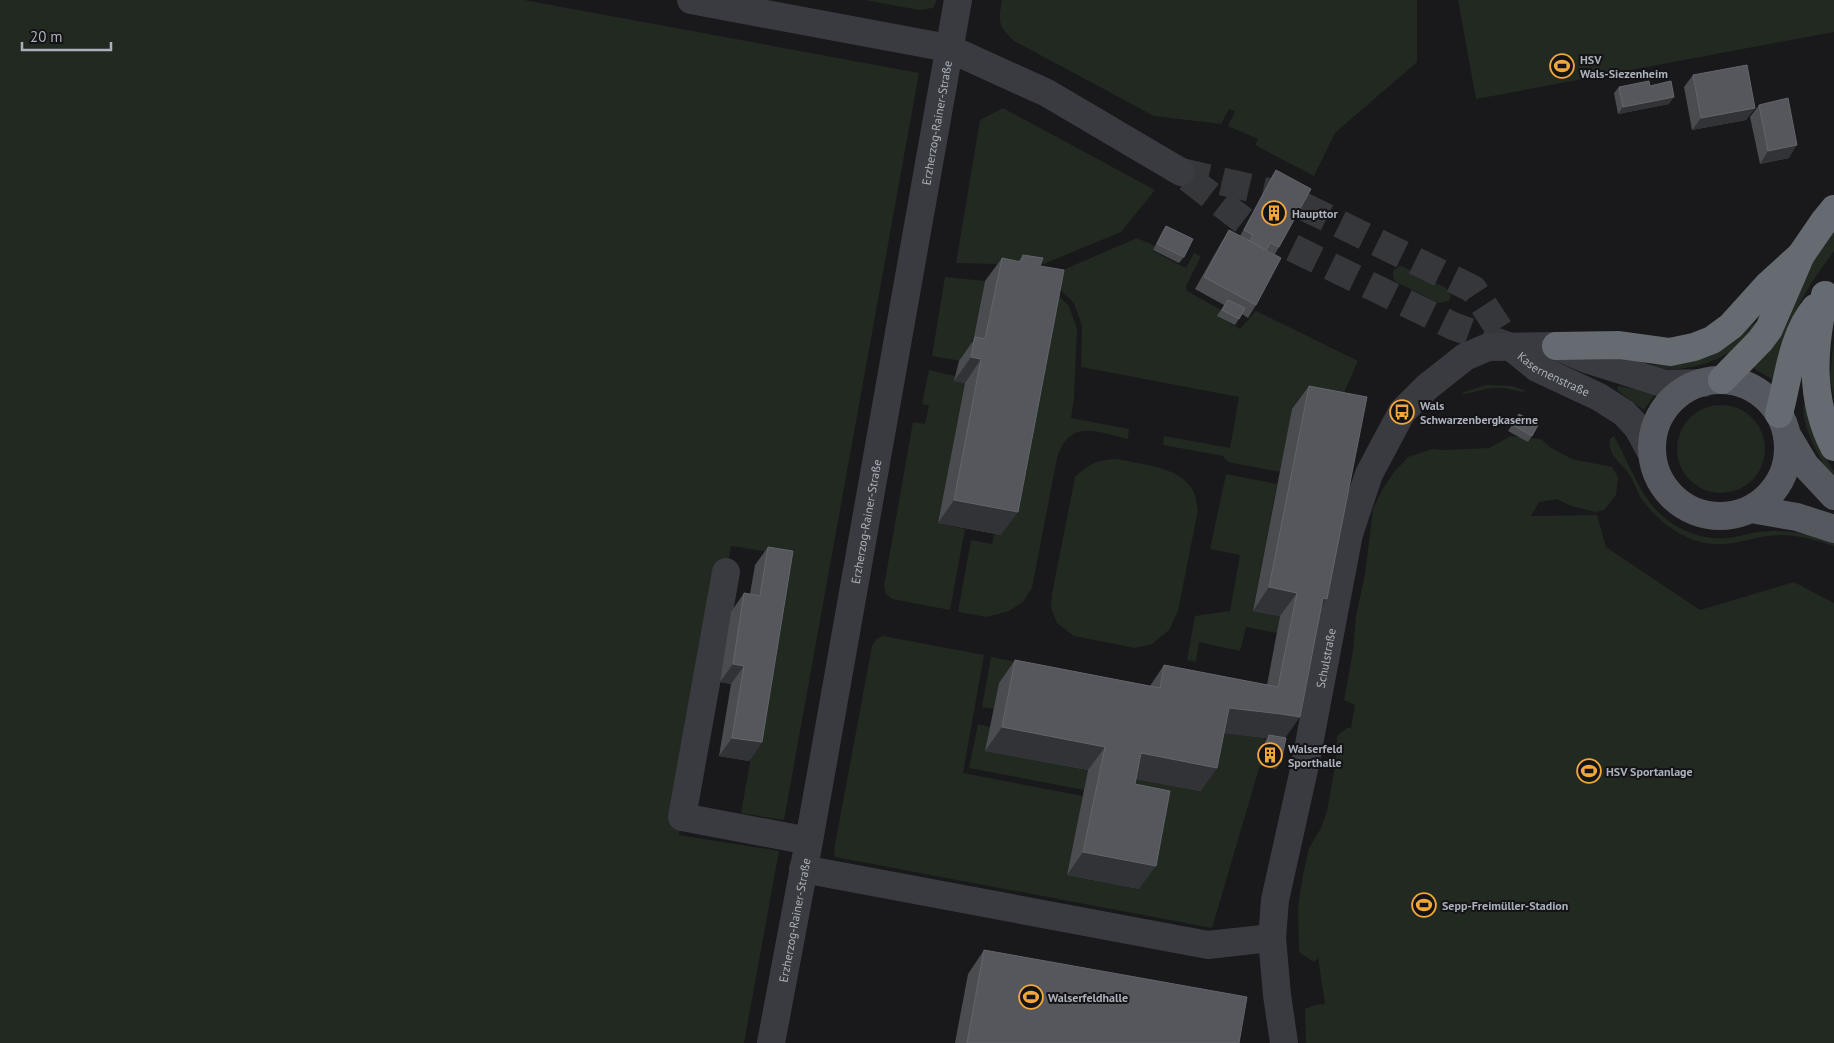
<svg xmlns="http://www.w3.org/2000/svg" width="1834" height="1043" viewBox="0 0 1834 1043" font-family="'PT Sans',sans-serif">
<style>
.green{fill:#212921}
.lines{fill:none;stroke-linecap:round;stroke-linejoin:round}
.minor-tunnel{stroke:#36373b;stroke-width:28;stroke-dasharray:28 14;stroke-linecap:butt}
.minor{stroke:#3a3b40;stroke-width:28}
.major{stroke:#56585f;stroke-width:28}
.highway{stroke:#666a71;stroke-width:28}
.wall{fill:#4a4c50}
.shaded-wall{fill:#323336}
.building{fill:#55575c;stroke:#62656a}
.labels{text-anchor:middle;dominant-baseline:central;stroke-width:4;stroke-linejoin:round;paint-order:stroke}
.poi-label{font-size:12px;font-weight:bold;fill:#abb1bb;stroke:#141416;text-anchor:start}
.street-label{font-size:12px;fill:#abb1bb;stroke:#141416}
</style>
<rect width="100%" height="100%" fill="#19191b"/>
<g class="green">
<polygon points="0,0 524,0 919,73 784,820 741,813 787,555 731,546 679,835 779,851 744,1043 0,1043"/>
<polygon points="865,0 937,0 933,8 919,10"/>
<path d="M1002 0H1417V62L1335 133 1314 176 1255 145 1258 139 1228 126 1235 111 1229 109 1221 124 1154 116 1014 41C998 27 998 21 1002 0Z"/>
<polygon points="1458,0 1834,0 1834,32 1476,99"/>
<polygon points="1003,108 1155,190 1121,232 1041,265 956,263 980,120"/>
<polygon points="1834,230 1834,251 1812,282 1796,310 1785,339 1775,381 1746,364 1800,290 1815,259"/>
<polygon points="1137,238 1155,246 1153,251 1186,268 1194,253 1201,256 1186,286 1187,291 1221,310 1218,316 1240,329 1256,311 1358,361 1336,410 1280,472 1228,462 1223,456 1163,445 1164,436 1230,448 1239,397 1081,367 1082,326 1074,303 1047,277"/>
<polygon points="1399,266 1404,267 1446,288 1451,296 1449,301 1439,303 1396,282 1393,278 1393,271"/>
<polygon points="945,277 985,281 968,362 932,356"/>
<path d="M1036 281 1060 297 1069 306 1077 329 1074 399 1071 418 1129 429 1128 439C1096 432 1070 418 1057 458L1032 588 1023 602 1009 611 987 617 958 612 971 540 992 544 994 534 1001 535Z"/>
<path d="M1755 322 1758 323C1752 330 1746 338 1740 344 1721 362 1688 371 1663 369 1658 368 1652 366 1648 365H1667L1721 349 1732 342Z"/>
<polygon points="1834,335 1834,397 1830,379"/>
<polygon points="929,370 955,376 955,381 965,383 938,523 965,529 950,610 892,599 886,594 884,586 913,422 925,424 929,406 922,404"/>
<path d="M1486 385 1512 386 1524 390V392C1514 391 1505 387 1495 388 1483 388 1473 393 1462 394V393Z"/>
<polygon points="1618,386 1656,393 1644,410 1619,392 1617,388"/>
<path d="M1805 404 1821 450 1834 471V481C1820 459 1804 433 1803 406Z"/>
<circle cx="1721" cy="449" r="44"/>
<polygon points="1511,436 1541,439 1551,448 1572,459 1612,467 1618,477 1616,495 1604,510 1595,512 1571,506 1557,499 1539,502 1531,516 1597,515 1606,547 1700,610 1794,582 1834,603 1834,1043 1306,1043 1305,1009 1315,1005 1325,1004 1318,958 1314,962 1299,952 1298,907 1303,875 1309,848 1321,828 1327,811 1335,766 1337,736 1347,728 1351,728 1355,705 1344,700 1353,651 1356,616 1365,574 1373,509 1382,490 1394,472 1408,457 1432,449 1444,450 1489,448"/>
<path d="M1614 436C1626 457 1636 485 1651 504 1669 527 1699 541 1728 538 1742 536 1756 531 1770 531 1792 530 1813 535 1834 542V546C1818 541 1802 536 1785 535 1765 534 1745 542 1725 544 1692 547 1662 526 1643 501 1638 494 1635 485 1631 477 1623 464 1607 456 1610 439Z"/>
<path d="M1117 459C1142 465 1184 466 1195 495 1196 500 1197 505 1198 510L1178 611 1169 630 1152 644 1135 648 1074 636 1057 623 1051 608 1052 594 1075 477C1090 463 1097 460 1117 459Z"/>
<polygon points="1226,474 1277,484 1253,610 1280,616 1277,633 1246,627 1240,651 1199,642 1196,662 1187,660 1195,616 1230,611 1240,555 1210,549"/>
<polygon points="883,636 984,655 963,773 1083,796 1067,875 1139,889 1124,777 1213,732 1265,737 1260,765 1212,928 835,857 834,850 872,646 876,639"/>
<polygon points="991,657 1077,673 999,683 994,709 982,707"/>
<polygon points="978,724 990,727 986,751 1088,770 1084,790 969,768"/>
</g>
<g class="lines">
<g class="minor-tunnel">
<polyline points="1181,172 1278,194 1473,289 1511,347"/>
<polyline points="1188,178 1256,230 1453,326 1511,347"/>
</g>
<g class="minor">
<polyline points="691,0 948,48 1047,93 1181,172"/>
<path id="s1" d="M1511 347 1537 368 1599 397 1624 413 1638 428 1652 454"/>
<polyline points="726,572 682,817 809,841"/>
<polyline points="803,869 1208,945 1272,938"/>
<path id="s2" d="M771 1043 809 841 958 0"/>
<path id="s3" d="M1284 1043 1277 995 1272 938 1275 900 1305 765 1349 534 1369 474 1402 412 1427 387 1465 357 1488 347 1556 346 1589 360 1665 384 1703 383"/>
</g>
<g class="major">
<circle cx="1720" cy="448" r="68"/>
<polyline points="1787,435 1805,465 1834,496"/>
<polyline points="1751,509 1797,517 1834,529"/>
</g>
<g class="highway">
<path d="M1825 295C1813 346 1809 399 1834 447"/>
<polyline points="1556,346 1619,345 1670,352 1694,347 1712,340 1731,326 1769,284 1801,255"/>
<polyline points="1722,380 1760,341 1769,329 1801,255 1825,220 1834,209"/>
<path d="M1779 414C1788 380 1792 335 1815 308"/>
</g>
</g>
<g class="wall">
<polygon points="1693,75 1755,108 1746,120 1692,130 1684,87"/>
<polygon points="1650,86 1669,104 1618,114 1614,93 1619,87"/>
<polygon points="1759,105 1789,158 1760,164 1750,117"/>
<polygon points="1276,170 1279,247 1275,254 1266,249 1256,305 1248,318 1242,314 1235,325 1217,316 1224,305 1195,289 1221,243 1229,230 1240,236 1272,176"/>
<polygon points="1166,226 1184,257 1179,263 1153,250 1162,232"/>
<polygon points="1023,255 1040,266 1001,535 938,523 965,383 954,381 959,361 973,341 985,281 1002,258 1018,262"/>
<polygon points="1309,386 1321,608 1285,738 1281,762 1276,769 1260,765 1265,741 1267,738 1224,733 1201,791 1136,779 1135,784 1139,889 1067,875 1088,770 985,751 999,683 1015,660 1150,686 1164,665 1267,685 1280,616 1253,611 1292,409"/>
<polygon points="1519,414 1532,436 1528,442 1508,431"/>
<polygon points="768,547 762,742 749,761 719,756 731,684 720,682 731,612 744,593 750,594 755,565"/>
<polygon points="984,950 1239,1043 955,1043 968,974"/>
</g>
<g class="shaded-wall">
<polygon points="1674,97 1669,104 1618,114 1623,107"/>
<polygon points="1755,108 1746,120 1692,130 1701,118"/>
<polygon points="1797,145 1789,158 1760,164 1768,151"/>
<polygon points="971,357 981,359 965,383 954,381"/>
<polygon points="954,500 1018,512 1001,535 938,523"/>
<polygon points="1269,587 1297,593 1280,616 1253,611"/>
<polygon points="1323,598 1327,599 1311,622"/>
<polygon points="733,664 744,666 731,684 720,682"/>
<polygon points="1229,708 1281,714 1300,717 1283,741 1269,735 1267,738 1213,732"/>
<polygon points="1002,727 1105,747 1088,770 985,751"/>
<polygon points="732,738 762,742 749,761 719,756"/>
<polygon points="1141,753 1217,768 1201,791 1124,777"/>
<polygon points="1264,759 1281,762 1276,769 1260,765"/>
<polygon points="1083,852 1156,866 1139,889 1067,875"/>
</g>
<g class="building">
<polygon points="1747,65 1755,108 1701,118 1693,75"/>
<polygon points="1649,81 1650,86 1671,81 1674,97 1623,107 1619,87"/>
<polygon points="1788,98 1797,145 1768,151 1759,105"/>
<polygon points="1276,170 1311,189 1279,247 1270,243 1266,250 1250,241 1253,235 1244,230"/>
<polygon points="1166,226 1193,239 1184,257 1157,244"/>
<polygon points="1229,230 1281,258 1256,305 1204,277"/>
<polygon points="1023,255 1043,258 1040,266 1064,270 1018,512 954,500 981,359 971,357 975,337 985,339 1002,258 1021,262"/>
<polygon points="1228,300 1245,308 1239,319 1222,310"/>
<polygon points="1309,386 1367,397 1327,599 1323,598 1300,717 1281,714 1229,708 1217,768 1141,753 1135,784 1170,791 1156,866 1083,852 1105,747 1002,727 1015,660 1160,688 1164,665 1278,687 1297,593 1269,587"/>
<polygon points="1519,414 1538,425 1532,436 1513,425"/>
<polygon points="768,547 793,551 762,742 732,738 744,666 733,664 744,593 760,596"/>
<polygon points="1269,735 1286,738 1281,762 1264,759"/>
<polygon points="984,950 1247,997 1239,1043 967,1043"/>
</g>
<defs>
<g id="stadium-ring" transform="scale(1.25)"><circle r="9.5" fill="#141416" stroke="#f2a73a" stroke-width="1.5"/><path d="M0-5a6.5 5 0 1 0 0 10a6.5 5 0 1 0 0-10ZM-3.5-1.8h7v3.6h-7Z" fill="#f2a73a"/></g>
<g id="building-ring" transform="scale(1.25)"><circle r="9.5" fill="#141416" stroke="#f2a73a" stroke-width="1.5"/><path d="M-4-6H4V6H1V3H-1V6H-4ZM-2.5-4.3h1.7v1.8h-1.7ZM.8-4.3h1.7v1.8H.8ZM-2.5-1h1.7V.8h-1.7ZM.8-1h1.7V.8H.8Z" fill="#f2a73a"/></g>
<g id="bus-ring" transform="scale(1.25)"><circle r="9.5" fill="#141416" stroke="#f2a73a" stroke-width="1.5"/><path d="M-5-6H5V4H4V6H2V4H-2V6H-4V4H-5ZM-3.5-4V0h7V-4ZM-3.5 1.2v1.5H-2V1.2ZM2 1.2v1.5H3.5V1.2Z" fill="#f2a73a"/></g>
</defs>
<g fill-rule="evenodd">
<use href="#stadium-ring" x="1562" y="66"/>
<use href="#building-ring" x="1274" y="213"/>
<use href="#bus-ring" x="1402" y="412"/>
<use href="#building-ring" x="1270" y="755"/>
<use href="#stadium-ring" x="1589" y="771"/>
<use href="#stadium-ring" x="1424" y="905"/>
<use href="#stadium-ring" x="1031" y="997"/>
</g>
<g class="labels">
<g class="poi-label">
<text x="1580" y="59">HSV<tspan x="1580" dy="14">Wals-Siezenheim</tspan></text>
<text x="1292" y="213">Haupttor</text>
<text x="1420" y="405">Wals<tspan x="1420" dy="14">Schwarzenbergkaserne</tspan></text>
<text x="1288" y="748">Walserfeld<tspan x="1288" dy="14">Sporthalle</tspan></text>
<text x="1606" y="771">HSV Sportanlage</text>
<text x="1442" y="905">Sepp-Freimüller-Stadion</text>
<text x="1048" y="997">Walserfeldhalle</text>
</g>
<g class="street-label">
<text stroke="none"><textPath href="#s2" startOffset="935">Erzherzog-Rainer-Straße</textPath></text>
<text stroke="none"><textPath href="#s1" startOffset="51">Kasernenstraße</textPath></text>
<text stroke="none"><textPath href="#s2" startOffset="530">Erzherzog-Rainer-Straße</textPath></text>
<text stroke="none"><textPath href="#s3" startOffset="391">Schulstraße</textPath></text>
<text stroke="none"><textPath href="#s2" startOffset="125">Erzherzog-Rainer-Straße</textPath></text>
</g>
</g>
<path d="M22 42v8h89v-8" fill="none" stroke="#abb1bb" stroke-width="2.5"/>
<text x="30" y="42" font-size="15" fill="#abb1bb" stroke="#141416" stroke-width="4" paint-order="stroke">20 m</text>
</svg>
